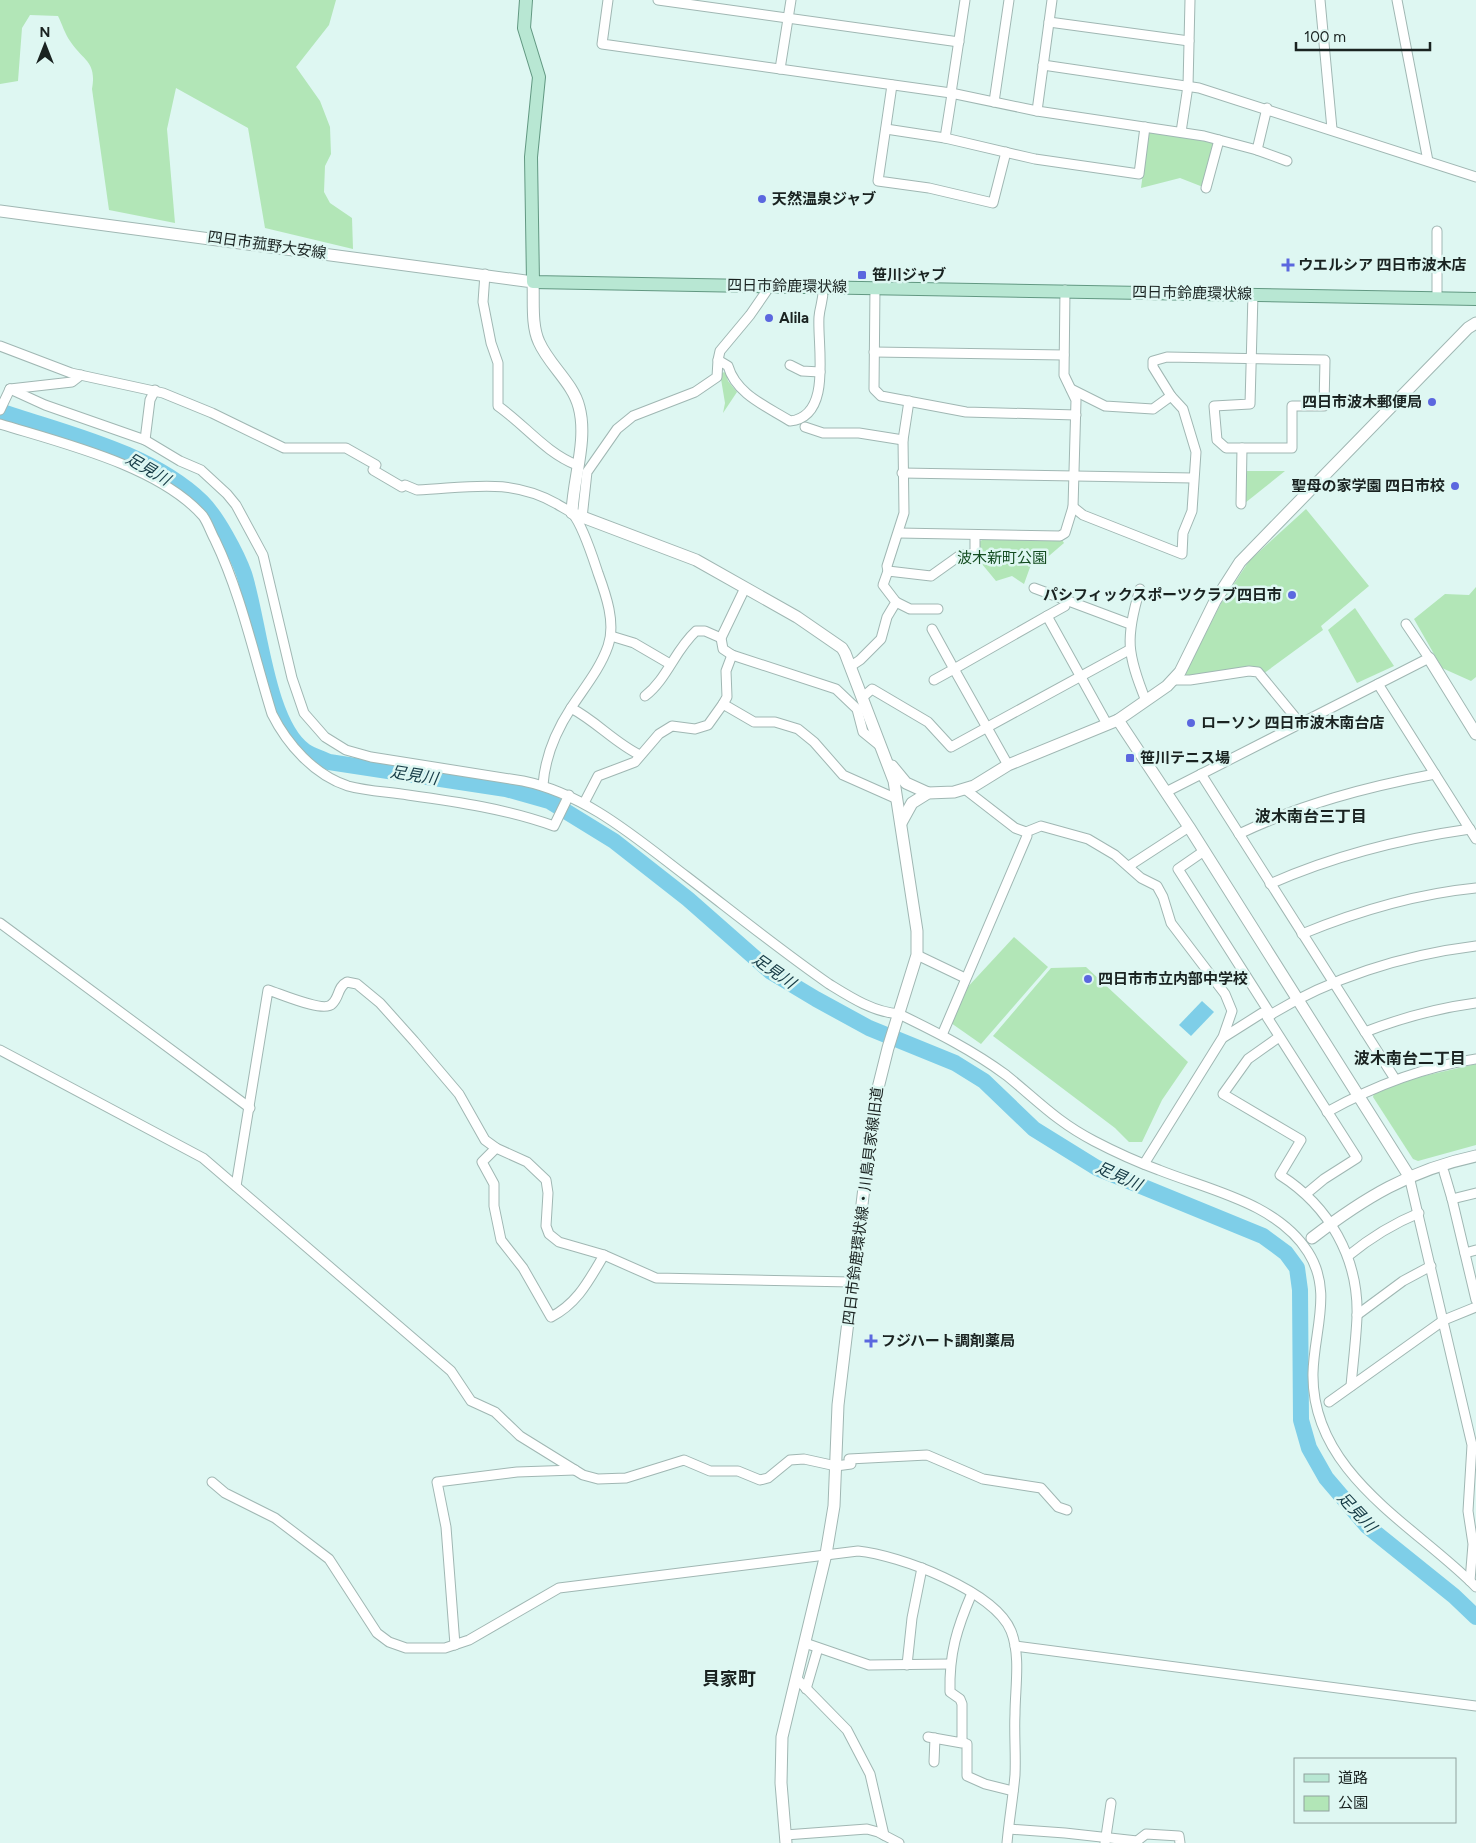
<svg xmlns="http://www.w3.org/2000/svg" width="1476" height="1843" viewBox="0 0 1476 1843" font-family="Figtree,'Noto Sans JP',sans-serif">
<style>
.green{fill:#b2e6b7}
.water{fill:#7ecee8}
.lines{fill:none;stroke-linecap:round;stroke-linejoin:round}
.river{stroke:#7ecee8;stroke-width:16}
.street-casing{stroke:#a0b7b3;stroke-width:11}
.secondary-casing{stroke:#a0b7b3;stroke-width:13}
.primary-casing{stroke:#629882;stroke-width:14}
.street{stroke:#fff;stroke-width:9}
.secondary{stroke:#fff;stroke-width:11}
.primary{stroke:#b8e7d3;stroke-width:12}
.poi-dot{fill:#5b67df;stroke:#def7f2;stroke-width:2}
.labels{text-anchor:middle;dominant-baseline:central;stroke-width:5;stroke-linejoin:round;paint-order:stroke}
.poi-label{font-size:15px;font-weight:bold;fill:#1a2321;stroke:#def7f2;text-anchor:start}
.street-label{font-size:15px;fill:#1a2321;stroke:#def7f2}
.park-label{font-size:15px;fill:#144d21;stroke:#def7f2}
.water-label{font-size:16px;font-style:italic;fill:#153a45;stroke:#def7f2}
.neighbourhood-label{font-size:16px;font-weight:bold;fill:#1a2321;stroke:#def7f2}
.quarter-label{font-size:18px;font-weight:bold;fill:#1a2321;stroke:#def7f2}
</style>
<rect width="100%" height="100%" fill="#def7f2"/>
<g class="green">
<path d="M0 0H336L329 25 296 67 320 101 330 127 331 154 325 166 324 192 330 203 352 218 353 249 265 228 248 128 176 88 167 129 175 223 109 210 92 89C97 61 83 61 70 41 65 34 62 24 58 16L30 15 22 28 18 81 0 84Z"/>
<polygon points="1152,132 1201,139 1215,144 1203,187 1180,178 1141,188 1148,134"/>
<polygon points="726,372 728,381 737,392 723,413 725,403 720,373"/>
<polygon points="1246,471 1285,471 1245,503"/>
<polygon points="1306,509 1369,586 1321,626 1323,630 1263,674 1184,676 1220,605 1249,561"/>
<polygon points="982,540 1062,540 1064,543 1043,561 1033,559 1024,584 1012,576 996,581 977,558 979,542"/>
<polygon points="1476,587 1476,677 1471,681 1442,668 1414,619 1445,594 1469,595"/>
<polygon points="1355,608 1394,666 1357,683 1328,630"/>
<polygon points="1014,937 1048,967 981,1044 951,1023 964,991"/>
<polygon points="1086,967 1188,1062 1162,1100 1142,1142 1129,1142 1115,1128 993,1036 1051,968"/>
<polygon points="1476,1064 1476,1145 1418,1161 1413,1159 1373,1097 1374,1093 1402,1081"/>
</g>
<polygon class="water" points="1202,1001 1214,1012 1191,1036 1179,1025"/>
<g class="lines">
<path class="river" d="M0 411C67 434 150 452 202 502 217 517 237 554 244 574 259 619 266 724 305 751 312 756 321 758 329 762L506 789 549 801 614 841 688 899 771 972 816 999 869 1028 955 1063 984 1081 1034 1129 1097 1168 1263 1236 1286 1253 1297 1268 1300 1290 1301 1420 1309 1448 1326 1478 1367 1526 1454 1596 1476 1617"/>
<g class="street-casing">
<g id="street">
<polyline points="608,0 602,44 951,93 1037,111 1204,136 1257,150 1267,108"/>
<polyline points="658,0 959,42"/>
<polyline points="1320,0 1332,129"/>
<polyline points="1397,0 1428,161"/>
<polyline points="1049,22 1189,41"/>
<polyline points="1043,65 1199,88 1476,177"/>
<polyline points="780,69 791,0"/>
<polyline points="892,85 878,181 929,188 993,203 1006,152"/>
<polyline points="951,93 965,0"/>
<polyline points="952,94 945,138 1035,159 1139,174 1145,127"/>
<polyline points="994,102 1009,0"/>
<polyline points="1037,111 1052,0"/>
<polyline points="886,129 945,138"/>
<polyline points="1181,132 1188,86 1190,0"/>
<polyline points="1257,150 1287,161"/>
<polyline points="1206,188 1219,140"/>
<polyline points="1437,231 1437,298"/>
<path d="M485 274 483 302 491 343 498 363V406C525 425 546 453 577 465"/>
<path d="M770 286 750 315 720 351 718 360 728 366C736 394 766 406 790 421 833 417 817 346 819 317 820 305 824 300 823 286"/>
<polyline points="875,287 874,389 881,396 966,412 1076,415"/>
<path d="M0 346 71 373 163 393 212 413 284 448H346L376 465 373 470 402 487 405 485 417 490C468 488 510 477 557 504 561 507 569 510 573 514 583 526 593 558 598 573 606 595 616 623 608 646 600 669 584 688 571 708 556 731 545 757 543 785"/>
<polyline points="874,352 1064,355"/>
<polyline points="790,365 802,371 820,372"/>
<path d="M10 389 45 405 145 440 180 461 201 470 227 494 236 505 263 555 292 678 304 713 325 737 346 750 371 757 523 781C586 794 636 838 686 876 733 912 780 950 829 984 850 997 873 1012 899 1014 936 1032 972 1050 1006 1075 1037 1100 1057 1122 1094 1141 1115 1152 1137 1162 1159 1170 1209 1190 1277 1203 1308 1252 1333 1291 1314 1330 1313 1373 1311 1474 1415 1525 1476 1587"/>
<polyline points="10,389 72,382 81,375"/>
<polyline points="1071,389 1105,406 1153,409 1171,396"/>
<polyline points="909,401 903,440 904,513 887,566 888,571 931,576 959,556 975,553 975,535"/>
<polyline points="0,410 10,389"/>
<path d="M0 424C62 443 159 466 203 516 208 523 211 533 215 540 241 594 254 656 272 714 287 744 314 775 348 786 366 791 389 792 408 795 458 802 507 809 554 826L569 795"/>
<polyline points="805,427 823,433 859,433 903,440"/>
<polyline points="145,440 150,400 155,390"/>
<polyline points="902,473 1193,478"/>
<polyline points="1241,504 1242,448"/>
<polyline points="1073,507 1083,515 1182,554 1183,533 1192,511 1196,452 1183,409 1171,396 1153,367 1153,361 1167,357 1325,360 1324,406 1292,406 1292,448 1226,448 1217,440 1214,406 1250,404 1253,294"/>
<polyline points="582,518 587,472 617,429 633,416 695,392 717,377 718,360"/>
<polyline points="899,533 1060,536 1065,533 1073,507 1076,400 1064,375 1065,290"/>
<polyline points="745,588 721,638 723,649 732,655 836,689 857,709 863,732 879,745"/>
<polyline points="1034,588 1130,624"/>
<path d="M1140 589C1125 638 1127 654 1146 701"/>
<polyline points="896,602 910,609 938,609"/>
<polyline points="1047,616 1065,606"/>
<polyline points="932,629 954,669 934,680"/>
<polyline points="611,636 634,643 670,664"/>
<polyline points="851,666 860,660 881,639 887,617 896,602 883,585 888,571"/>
<polyline points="1173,680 1190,680 1249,671 1258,672 1300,723"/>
<polyline points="1378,684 1476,839"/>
<path d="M645 696C667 679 675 650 696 631H705L721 638"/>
<polyline points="863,697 872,689 928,722 951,747 1129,650"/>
<polyline points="723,704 727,697 726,671 732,655"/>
<path d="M571 708C596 721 615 743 640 755"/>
<polyline points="1008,765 954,669 1047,616 1107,724"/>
<polyline points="1201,774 1395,1079"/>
<polyline points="966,790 1015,828 1026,832 1041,826 1088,839 1115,855 1141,878 1157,886 1163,897 1171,923 1225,994 1232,1011 1223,1037 1144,1164"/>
<polyline points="1166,792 1429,658 1406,624"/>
<polyline points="584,803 598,776 635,762 659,734 672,726 695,729 708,725 723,704 754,722 775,722 798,729 814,742 843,775 897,799"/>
<path d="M1239 834C1302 804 1366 787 1435 774"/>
<polyline points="1204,851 1178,869 1271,1015"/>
<polyline points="1129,866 1189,827"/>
<path d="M1270 884C1335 855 1400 839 1470 829"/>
<polyline points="0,923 250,1108"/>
<path d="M1302 934C1358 911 1415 894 1476 888"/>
<polyline points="917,955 965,978"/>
<path d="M1365 1032C1401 1018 1438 1008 1476 1003"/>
<polyline points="942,1035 1027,836 1026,832"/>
<polyline points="1224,1037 1262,1013"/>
<path d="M1279 1037 1248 1059 1223 1094 1301 1140 1280 1175C1329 1206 1359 1258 1357 1317 1356 1340 1353 1363 1351 1386"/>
<polyline points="0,1050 203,1158 451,1371 471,1401 495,1412 520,1436 583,1475 598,1479 626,1478 684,1460 710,1471 738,1471 760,1480 768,1478 790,1460 804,1459 836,1466 851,1464"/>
<path d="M1327 1112C1374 1086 1423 1067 1476 1059"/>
<path d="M496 1148 482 1162 494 1184V1206L501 1240 523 1268 551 1317C578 1303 589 1280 604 1255"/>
<polyline points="1444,1172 1452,1199"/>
<polyline points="1409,1176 1472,1445 1468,1511 1473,1544 1470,1581"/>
<path d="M236 1186 268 990C281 994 324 1013 332 1004 340 997 337 987 347 982L357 984 380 1003 414 1041 459 1094 485 1140 496 1148 527 1162 546 1180 548 1193 546 1226 549 1234 559 1242 604 1255 656 1278 852 1282"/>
<polyline points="1476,1193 1452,1199 1476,1300"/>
<path d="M1306 1194 1324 1179 1357 1158 1267 1017C1329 978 1403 955 1476 946"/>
<polyline points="1465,1253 1476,1250"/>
<path d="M1348 1256C1370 1238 1392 1224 1419 1213"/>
<polyline points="1357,1315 1403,1281 1431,1266"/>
<polyline points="1329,1402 1444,1320 1476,1307"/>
<polyline points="849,1459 927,1455 983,1479 1041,1488 1058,1507 1067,1510"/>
<path d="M212 1482 225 1493 275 1518 329 1559 377 1633 389 1642 406 1648H445L469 1640 559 1588 858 1551C899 1555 995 1591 1011 1631 1021 1656 1015 1688 1015 1714 1014 1734 1016 1755 1015 1775 1013 1798 1009 1820 1007 1843"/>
<polyline points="805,1643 869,1665 950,1664"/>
<polyline points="455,1645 446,1527 437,1482 517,1472 575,1470"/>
<polyline points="1015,1646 1476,1706"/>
<polyline points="907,1665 912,1618 922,1568"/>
<polyline points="796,1678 847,1730 870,1774 884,1835"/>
<polyline points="806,1689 818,1648"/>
<path d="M928 1737 962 1743V1704L960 1699 950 1692C949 1653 957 1628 972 1593"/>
<polyline points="962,1742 967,1744 967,1776 985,1784 1013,1791"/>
<polyline points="934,1762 935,1738"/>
<polyline points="1009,1829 1065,1833 1137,1841 1146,1834 1179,1836 1180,1843"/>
<polyline points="785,1835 867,1829 878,1832 899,1843"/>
<polyline points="1105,1843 1111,1803"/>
</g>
</g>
<g class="secondary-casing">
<g id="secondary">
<path d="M0 211 533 282C534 300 531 325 539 342 549 365 573 383 579 407 588 440 573 479 572 513L696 560 797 617 842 648 845 653 894 781 917 931V955L888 1048 874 1104 838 1405 834 1506 826 1554 782 1737 781 1783 786 1843"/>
<polyline points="1429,658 1476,734"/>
<polyline points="1118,720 1189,827 1409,1176"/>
<polyline points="892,766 906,783 928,793"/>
<polyline points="901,823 912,803 928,793 954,792 974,786 1008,765 1118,720 1167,686 1180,672 1215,601 1240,562 1468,328 1476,323"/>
<path d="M1312 1238C1364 1198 1410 1170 1476 1156"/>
</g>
</g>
<g class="primary-casing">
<polyline id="primary" points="526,0 524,28 539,77 531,157 533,282 1476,299"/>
</g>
<use href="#street" class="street"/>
<use href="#secondary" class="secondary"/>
<use href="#primary" class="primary"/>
</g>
<g class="poi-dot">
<circle cx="762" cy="199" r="5"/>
<path d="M1285.5 257.5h5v5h5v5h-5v5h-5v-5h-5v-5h5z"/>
<rect x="857" y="270" width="10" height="10" rx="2.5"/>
<circle cx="769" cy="318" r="5"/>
<circle cx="1432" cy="402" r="5"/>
<circle cx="1455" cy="486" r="5"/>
<circle cx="1292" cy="595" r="5"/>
<circle cx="1191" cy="723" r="5"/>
<rect x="1125" y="753" width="10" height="10" rx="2.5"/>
<circle cx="1088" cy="979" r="5"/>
<path d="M868.5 1333.5h5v5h5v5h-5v5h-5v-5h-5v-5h5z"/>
</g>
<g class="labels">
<g class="poi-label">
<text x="772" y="199">天然温泉ジャブ</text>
<text x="1298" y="265">ウエルシア 四日市波木店</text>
<text x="872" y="275">笹川ジャブ</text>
<text x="779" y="318">Alila</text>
<text x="1422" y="402" text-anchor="end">四日市波木郵便局</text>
<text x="1445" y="486" text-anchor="end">聖母の家学園 四日市校</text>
<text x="1282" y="595" text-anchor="end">パシフィックスポーツクラブ四日市</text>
<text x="1201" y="723">ローソン 四日市波木南台店</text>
<text x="1140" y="758">笹川テニス場</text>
<text x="1098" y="979">四日市市立内部中学校</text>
<text x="881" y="1341">フジハート調剤薬局</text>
</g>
<g class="street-label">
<text transform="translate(267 245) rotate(8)">四日市菰野大安線</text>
<text transform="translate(787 286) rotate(1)">四日市鈴鹿環状線</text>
<text transform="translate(1192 293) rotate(1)">四日市鈴鹿環状線</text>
<text transform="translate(863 1206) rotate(-83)">四日市鈴鹿環状線・川島貝家線旧道</text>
</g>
<g class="park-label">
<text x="1002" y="558">波木新町公園</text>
</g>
<g class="water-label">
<text transform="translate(148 469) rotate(30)">足見川</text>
<text transform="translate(414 775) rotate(9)">足見川</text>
<text transform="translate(774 971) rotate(35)">足見川</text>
<text transform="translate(1119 1176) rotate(24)">足見川</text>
<text transform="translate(1357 1512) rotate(47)">足見川</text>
</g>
<g class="neighbourhood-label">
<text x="1311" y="816">波木南台三丁目</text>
<text x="1410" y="1058">波木南台二丁目</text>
</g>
<g class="quarter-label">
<text x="729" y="1679">貝家町</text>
</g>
</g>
<rect x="1294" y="1758" width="162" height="65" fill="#def7f2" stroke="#90a29e"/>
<rect x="1304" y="1774" width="25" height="8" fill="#b8e7d3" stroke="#90a29e"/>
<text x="1338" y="1783" font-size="15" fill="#1a2321">道路</text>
<rect x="1304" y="1796" width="25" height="15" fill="#b2e6b7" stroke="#90a29e"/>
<text x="1338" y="1808" font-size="15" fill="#1a2321">公園</text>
<g transform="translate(45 45)" stroke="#def7f2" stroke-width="4" paint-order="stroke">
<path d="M0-4L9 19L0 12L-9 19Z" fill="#1a2321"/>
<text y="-8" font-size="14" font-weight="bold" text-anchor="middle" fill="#1a2321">N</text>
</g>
<path d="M1296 42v8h134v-8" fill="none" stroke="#1a2321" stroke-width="2.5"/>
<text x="1304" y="42" font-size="15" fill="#1a2321" stroke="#def7f2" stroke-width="4" paint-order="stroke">100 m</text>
</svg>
